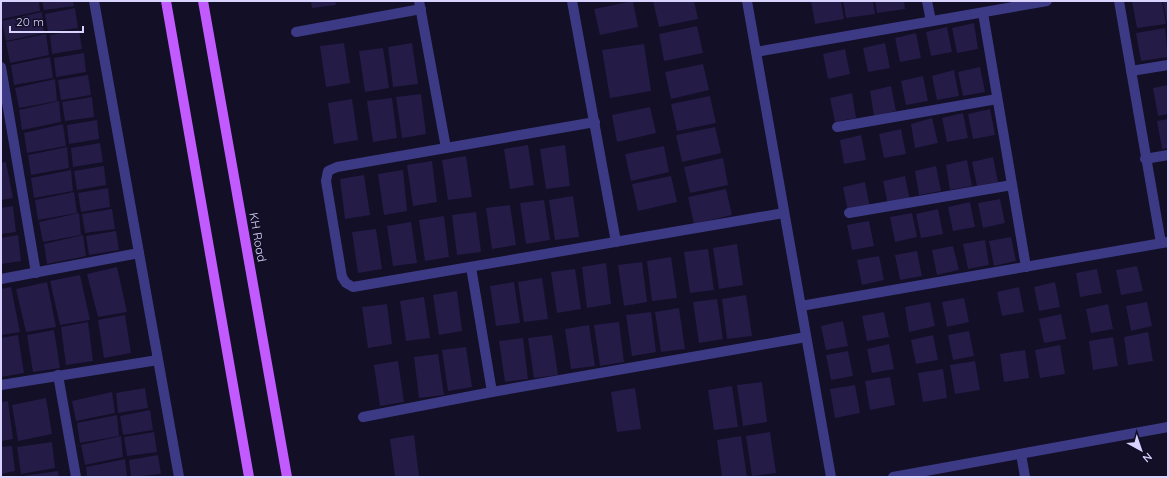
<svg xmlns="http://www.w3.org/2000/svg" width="1169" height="478" viewBox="0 0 1169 478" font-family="Quicksand,sans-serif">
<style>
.building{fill:#241b47}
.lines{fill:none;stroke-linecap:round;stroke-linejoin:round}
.minor{stroke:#3d3a85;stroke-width:10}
.major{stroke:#c25bff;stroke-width:10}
.labels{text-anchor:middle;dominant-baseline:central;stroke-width:4;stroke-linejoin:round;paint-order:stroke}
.street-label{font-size:12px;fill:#d9d4ff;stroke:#130f26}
</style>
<rect width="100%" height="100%" fill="#130f26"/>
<g class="building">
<polygon points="1,1 39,1 40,11 2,19"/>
<polygon points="42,1 73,1 74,6 44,10"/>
<polygon points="311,1 335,1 336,5 312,8"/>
<polygon points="633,1 638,27 600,35 594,9"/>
<polygon points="653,1 694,1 698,19 659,27"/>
<polygon points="811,1 841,1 844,19 815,24"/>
<polygon points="843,1 873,1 875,14 846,18"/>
<polygon points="875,1 904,1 905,9 877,13"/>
<polygon points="1132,1 1162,1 1166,24 1137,28"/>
<polygon points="1163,1 1168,1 1168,23 1167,23"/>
<polygon points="75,8 78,28 48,32 45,14"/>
<polygon points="42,12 44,33 6,41 2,21"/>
<polygon points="974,23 978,49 957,53 952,28"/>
<polygon points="697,26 703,53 664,61 659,34"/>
<polygon points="947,27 952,52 931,56 926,32"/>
<polygon points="1165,28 1168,57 1141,61 1136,33"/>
<polygon points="79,30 82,49 52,54 50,35"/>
<polygon points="916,33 921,58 900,62 895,38"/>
<polygon points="46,34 49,55 10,63 6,42"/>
<polygon points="344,43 350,83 326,87 320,46"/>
<polygon points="412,43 418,84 393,87 388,47"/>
<polygon points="885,43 890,68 868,72 863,48"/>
<polygon points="644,44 651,91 610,98 602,50"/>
<polygon points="383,48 389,88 365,92 359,51"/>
<polygon points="845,49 850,74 828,79 823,54"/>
<polygon points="84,53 86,72 56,77 54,58"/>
<polygon points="50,57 53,78 14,85 11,65"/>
<polygon points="703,64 709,90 671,99 665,72"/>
<polygon points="980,67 985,92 963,96 958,72"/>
<polygon points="954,70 959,96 937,100 932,76"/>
<polygon points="88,75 91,95 61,100 58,80"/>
<polygon points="923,76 928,101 906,105 901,81"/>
<polygon points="55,79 57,101 19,108 15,88"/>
<polygon points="1168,85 1168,114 1158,116 1153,88"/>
<polygon points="891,86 896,111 874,116 870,91"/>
<polygon points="852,93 856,118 835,122 830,98"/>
<polygon points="421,94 426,134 402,138 396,97"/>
<polygon points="710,96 716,123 677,131 671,104"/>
<polygon points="92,97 94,117 65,121 62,102"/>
<polygon points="392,98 397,138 373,142 367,101"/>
<polygon points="352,99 358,140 334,144 328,103"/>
<polygon points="59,101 61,122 22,130 19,110"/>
<polygon points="650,107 656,133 617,142 612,115"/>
<polygon points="990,109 995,135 973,139 968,114"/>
<polygon points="963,113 968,138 947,142 942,118"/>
<polygon points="932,118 938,143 915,148 911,124"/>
<polygon points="1168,119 1168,148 1162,149 1157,121"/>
<polygon points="97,120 99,139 69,144 67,125"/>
<polygon points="63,124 66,146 27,153 24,133"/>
<polygon points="715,127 721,153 682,162 676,135"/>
<polygon points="901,129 906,154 884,158 879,134"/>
<polygon points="861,135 866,160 844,164 840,140"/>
<polygon points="100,143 103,162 73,167 71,148"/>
<polygon points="528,145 534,185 510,189 504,149"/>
<polygon points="565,145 570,186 546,189 540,149"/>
<polygon points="664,146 669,172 631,181 625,154"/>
<polygon points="67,147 69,168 31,175 28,155"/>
<polygon points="466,156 472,197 448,200 442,160"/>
<polygon points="993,157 998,182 977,186 972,162"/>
<polygon points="723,158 728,185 690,193 684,167"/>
<polygon points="967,160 972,186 950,190 946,165"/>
<polygon points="432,161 437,202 413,206 407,165"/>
<polygon points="6,162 13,198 1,200 1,163"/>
<polygon points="104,166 106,185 77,190 74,171"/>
<polygon points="936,166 941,191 919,195 915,171"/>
<polygon points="71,170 73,191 34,198 31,178"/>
<polygon points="403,170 407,211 384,215 378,174"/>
<polygon points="364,175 370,215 345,219 340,179"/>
<polygon points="671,176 677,202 638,211 632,184"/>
<polygon points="905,176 910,201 888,205 883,181"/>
<polygon points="865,182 870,208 848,212 843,187"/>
<polygon points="108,188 110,207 81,212 78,193"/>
<polygon points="726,189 732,215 694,224 688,197"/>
<polygon points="74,192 77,213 38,220 35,200"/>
<polygon points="573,196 579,237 555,240 549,200"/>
<polygon points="1000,199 1005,223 983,228 978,203"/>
<polygon points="544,200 550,240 526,244 520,203"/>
<polygon points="970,202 975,227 953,231 948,207"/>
<polygon points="510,205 516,245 492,249 486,208"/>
<polygon points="13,206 16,232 1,234 1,208"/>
<polygon points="112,209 115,229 85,233 82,214"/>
<polygon points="938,209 943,234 921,238 916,214"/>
<polygon points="476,212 481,252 457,255 452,215"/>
<polygon points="79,213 81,235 43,242 39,222"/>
<polygon points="912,213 917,237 895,242 890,217"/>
<polygon points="444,216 449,257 425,261 419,220"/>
<polygon points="869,221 874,246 852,250 847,225"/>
<polygon points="411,222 417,263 393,266 387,226"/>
<polygon points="376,229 382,269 358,273 352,232"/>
<polygon points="116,231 119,250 89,255 86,236"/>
<polygon points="18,235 21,261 1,264 1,238"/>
<polygon points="83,235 86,256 47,264 44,244"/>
<polygon points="1011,237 1016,261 994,266 989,241"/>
<polygon points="985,240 989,265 968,269 963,244"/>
<polygon points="737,244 743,285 719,289 713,248"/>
<polygon points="953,246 959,270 937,275 932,250"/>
<polygon points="708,249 714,290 690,293 684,252"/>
<polygon points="917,251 922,276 900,280 895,255"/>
<polygon points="879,256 884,280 862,285 857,260"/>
<polygon points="671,257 677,298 652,301 647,261"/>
<polygon points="642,262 647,302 624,306 618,265"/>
<polygon points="606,263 611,304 587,308 582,267"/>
<polygon points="1137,266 1143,291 1121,295 1116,270"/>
<polygon points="117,267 127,312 98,317 87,274"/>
<polygon points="575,269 581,309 557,313 551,272"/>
<polygon points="1097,269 1102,293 1080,297 1076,273"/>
<polygon points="80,275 90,320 60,325 50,281"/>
<polygon points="542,278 548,319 524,322 518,282"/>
<polygon points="47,282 56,327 26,332 16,289"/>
<polygon points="514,282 520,323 496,326 490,286"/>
<polygon points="1055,282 1060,307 1039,311 1034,287"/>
<polygon points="11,287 20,332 1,335 1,289"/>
<polygon points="1019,287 1024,312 1002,316 997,292"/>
<polygon points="457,291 462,331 439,335 433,295"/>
<polygon points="746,295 752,336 727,339 722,299"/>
<polygon points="424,297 430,338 406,341 400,301"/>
<polygon points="964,298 969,322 947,327 942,302"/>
<polygon points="717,299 723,339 699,343 693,302"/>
<polygon points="930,302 935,326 909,332 905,307"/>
<polygon points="1147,302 1152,326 1131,331 1126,306"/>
<polygon points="387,304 392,344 368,348 362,307"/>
<polygon points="1108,304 1113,329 1091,333 1086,309"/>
<polygon points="679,308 685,349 661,352 655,312"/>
<polygon points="651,312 656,352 632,356 626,315"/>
<polygon points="884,312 889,337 867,341 862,316"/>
<polygon points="1061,314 1066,339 1044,343 1039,319"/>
<polygon points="125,315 131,353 104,358 98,320"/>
<polygon points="843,321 848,346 826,350 821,326"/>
<polygon points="88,322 93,361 66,365 61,327"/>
<polygon points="619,322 624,362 600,366 594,325"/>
<polygon points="589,325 595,366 571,369 565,329"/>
<polygon points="54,330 60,368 33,372 27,335"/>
<polygon points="969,331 974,356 953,360 948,335"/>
<polygon points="1148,332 1153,361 1128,365 1124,337"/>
<polygon points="18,335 24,373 1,377 1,338"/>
<polygon points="552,335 558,375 534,378 528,338"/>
<polygon points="933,335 938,360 916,364 911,340"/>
<polygon points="1113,337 1118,366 1093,370 1089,341"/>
<polygon points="523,338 528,379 505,382 499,341"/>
<polygon points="889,344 894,369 872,373 867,349"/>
<polygon points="1060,345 1065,374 1040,378 1035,350"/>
<polygon points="466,347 472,387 448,391 442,350"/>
<polygon points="1025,350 1029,378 1004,382 1000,354"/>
<polygon points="848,351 853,376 831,380 826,355"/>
<polygon points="438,354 444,395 419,398 414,357"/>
<polygon points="398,361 404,402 380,406 374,365"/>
<polygon points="975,361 980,390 955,394 950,365"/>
<polygon points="943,369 947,398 923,402 918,373"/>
<polygon points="890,377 895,405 870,410 865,381"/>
<polygon points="762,382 767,422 743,426 737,385"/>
<polygon points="855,385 860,413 835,418 830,389"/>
<polygon points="732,386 738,427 714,430 708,390"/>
<polygon points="145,388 148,408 118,413 116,393"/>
<polygon points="635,388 641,429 617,432 611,392"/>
<polygon points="112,392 115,413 76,421 72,401"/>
<polygon points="46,398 52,434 18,441 12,405"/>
<polygon points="8,401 13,439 1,441 1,402"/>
<polygon points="150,410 153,430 123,435 120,416"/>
<polygon points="117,415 119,436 80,443 77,423"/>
<polygon points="154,432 157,452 127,456 124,437"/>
<polygon points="770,432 776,473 752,476 746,436"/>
<polygon points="414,435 419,476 395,477 390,439"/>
<polygon points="121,436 123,457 85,465 81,445"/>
<polygon points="741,436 747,477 722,477 717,440"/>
<polygon points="52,442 55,468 21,474 17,447"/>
<polygon points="12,446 15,471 1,474 1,447"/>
<polygon points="158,455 161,474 131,477 129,460"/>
<polygon points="125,459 127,477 87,477 86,467"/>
<polygon points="58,471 59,477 23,477 23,476"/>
</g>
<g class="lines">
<g class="minor">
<polyline points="94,1 179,477"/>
<polyline points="419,1 446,148"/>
<polyline points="572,1 616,242"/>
<polyline points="747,1 831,477"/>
<polyline points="927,1 931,21"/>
<polyline points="1119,1 1161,243"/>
<polyline points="983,13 1026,267"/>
<polyline points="296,32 421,9"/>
<polyline points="756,52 1047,1"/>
<polyline points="1,67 36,273"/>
<polyline points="1131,71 1168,65"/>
<polyline points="595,122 337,167 328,171 326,181 342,277 346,283 353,287 784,213"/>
<polyline points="837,127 997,99"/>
<polyline points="1145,159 1168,155"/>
<polyline points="849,213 1012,185"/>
<polyline points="471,267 492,392 806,337"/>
<polyline points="1,279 139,253"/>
<polyline points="801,306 1168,242"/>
<polyline points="58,375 76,477"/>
<polyline points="1,385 158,360"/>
<polyline points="363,417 492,392"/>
<polyline points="1021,454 1025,477"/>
<polyline points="893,477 1168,427"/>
</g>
<g class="major">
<polyline points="166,1 249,477"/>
<polyline points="203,1 287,477"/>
</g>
</g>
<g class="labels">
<g class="street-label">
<text transform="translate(258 237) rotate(80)">KH Road</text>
</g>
</g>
<rect width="1169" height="478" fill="none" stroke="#d9d4ff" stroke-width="4"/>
<g transform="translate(1141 450) rotate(140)" stroke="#130f26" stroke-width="3" paint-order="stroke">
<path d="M0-3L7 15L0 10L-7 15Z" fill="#d9d4ff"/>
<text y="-6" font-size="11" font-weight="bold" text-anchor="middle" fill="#d9d4ff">N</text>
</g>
<path d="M10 26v6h73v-6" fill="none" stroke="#d9d4ff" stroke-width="2"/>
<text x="16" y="26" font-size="12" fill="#d9d4ff" stroke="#130f26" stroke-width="3" paint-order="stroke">20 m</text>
</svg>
